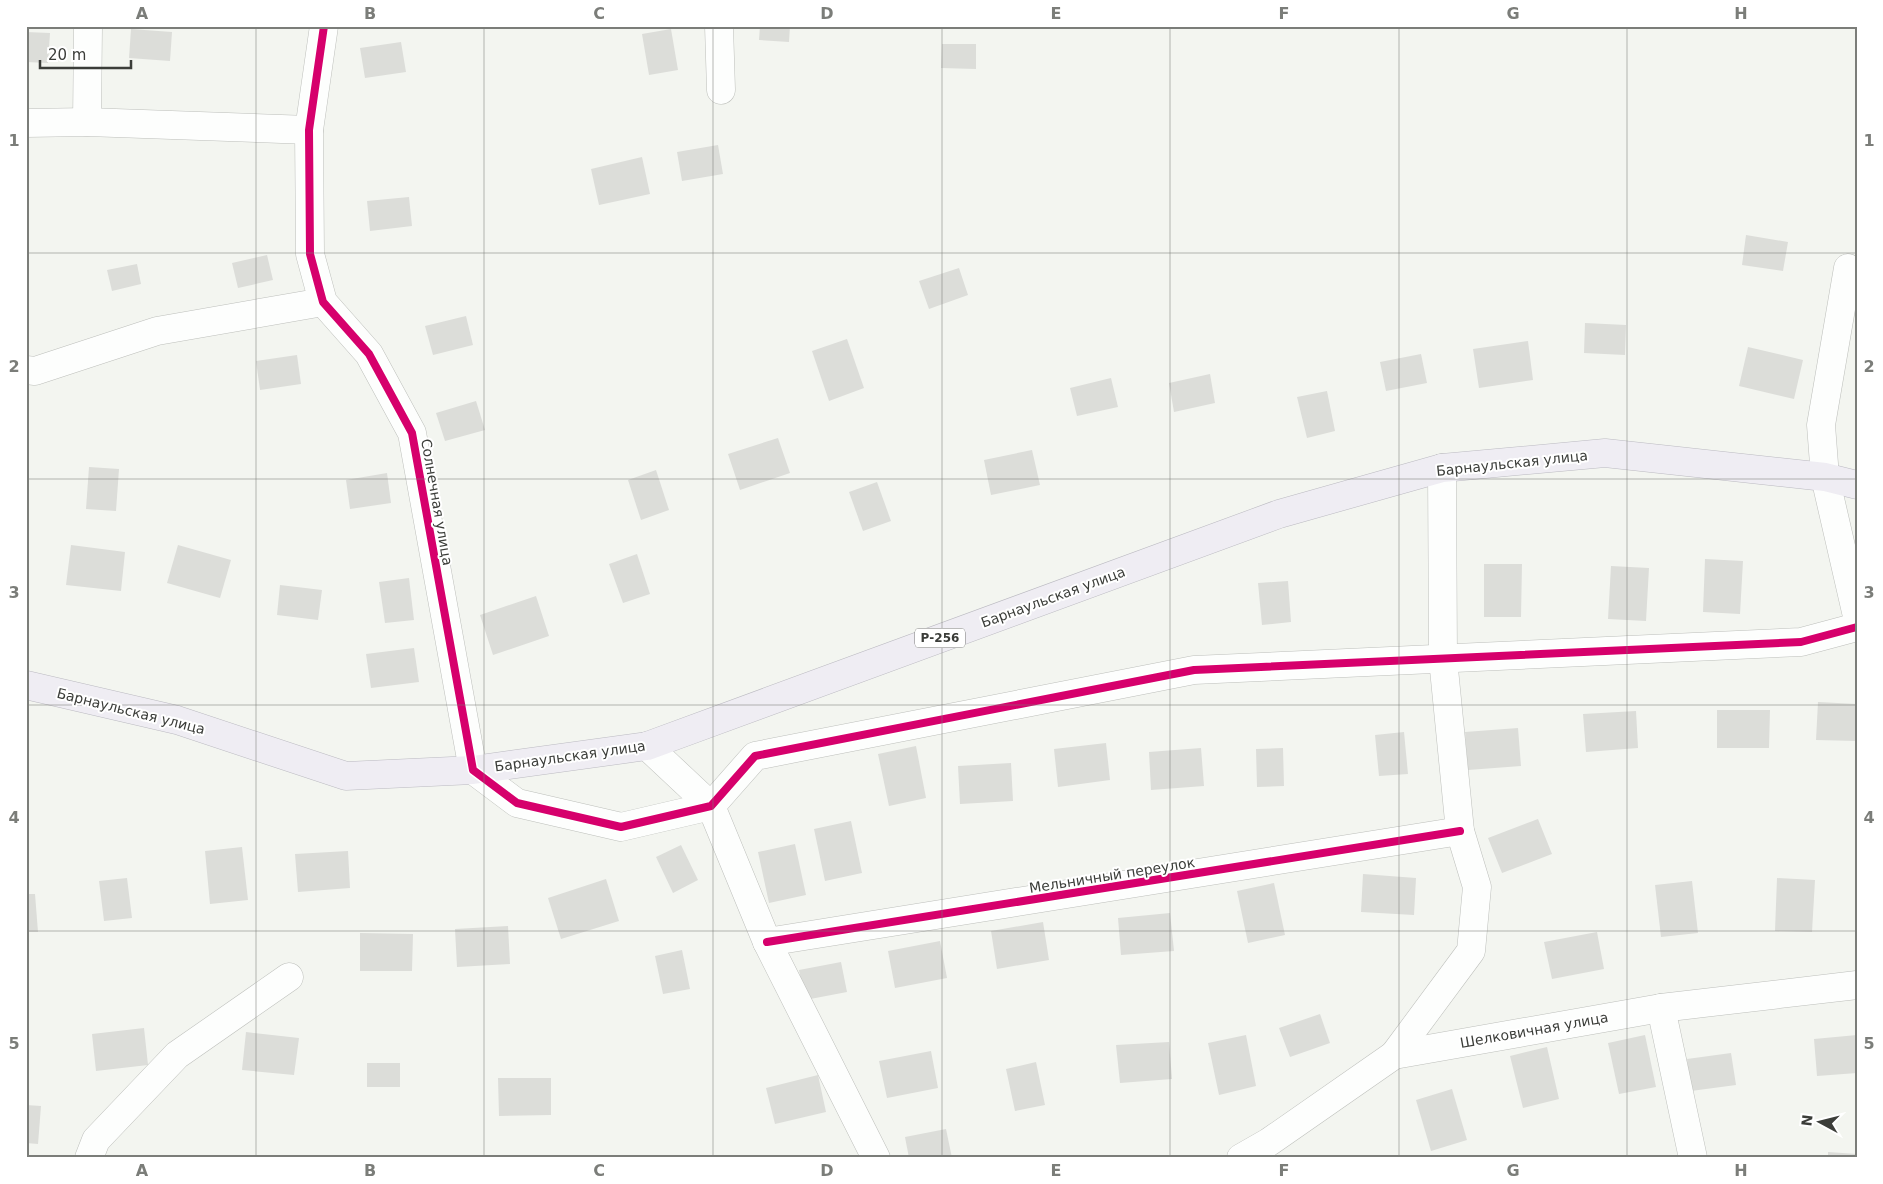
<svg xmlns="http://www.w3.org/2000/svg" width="1883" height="1184" viewBox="0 0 1883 1184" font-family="'DejaVu Sans',sans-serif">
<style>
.building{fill:#dcddd9}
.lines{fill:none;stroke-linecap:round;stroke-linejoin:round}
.minor-casing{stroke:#bdbfbb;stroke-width:29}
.major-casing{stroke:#bbbac1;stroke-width:29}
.minor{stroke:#fdfefd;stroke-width:28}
.major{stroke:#efedf3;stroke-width:28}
.cycleway-casing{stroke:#fff;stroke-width:11}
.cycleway{stroke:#d6006c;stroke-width:8}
.grid{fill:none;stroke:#7b7d79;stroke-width:1;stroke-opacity:0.55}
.labels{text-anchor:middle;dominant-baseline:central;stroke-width:4;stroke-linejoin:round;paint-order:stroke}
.shield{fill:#fff;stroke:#767774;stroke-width:1}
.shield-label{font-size:12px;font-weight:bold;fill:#3b3d39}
.street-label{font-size:14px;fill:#3b3d39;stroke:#fff}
.neatline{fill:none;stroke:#7b7d79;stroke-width:2}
.grid-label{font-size:16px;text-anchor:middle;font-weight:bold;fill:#7b7d79}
</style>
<rect width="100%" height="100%" fill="#f3f5f0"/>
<g class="building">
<polygon points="760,26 790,26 789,42 759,40"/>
<polygon points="131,29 172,32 170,61 129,58"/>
<polygon points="671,29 678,70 649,75 642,34"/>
<polygon points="26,32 50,33 48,63 26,62"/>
<polygon points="401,42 406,72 365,78 360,48"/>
<polygon points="942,44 976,44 976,69 941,68"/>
<polygon points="718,145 723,174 682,181 677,152"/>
<polygon points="642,157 650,194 599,205 591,169"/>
<polygon points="409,197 412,226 370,231 367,201"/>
<polygon points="1746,235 1788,242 1783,271 1742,265"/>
<polygon points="267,255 273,280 238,288 232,263"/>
<polygon points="137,264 141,284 112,291 107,270"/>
<polygon points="959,268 968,295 929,309 919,281"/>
<polygon points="466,316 473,345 433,355 425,326"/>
<polygon points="1585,323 1626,325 1625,355 1584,353"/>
<polygon points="847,339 864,388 829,401 812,351"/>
<polygon points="1528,341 1533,380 1479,388 1473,349"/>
<polygon points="1748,347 1803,360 1794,399 1739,386"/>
<polygon points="1421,354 1427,383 1386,391 1380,362"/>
<polygon points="297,355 301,384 260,390 256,361"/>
<polygon points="1210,374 1215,403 1174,412 1169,383"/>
<polygon points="1111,378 1118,407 1077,416 1070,388"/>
<polygon points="1327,391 1335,431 1307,438 1297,397"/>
<polygon points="476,401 485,430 445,441 436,413"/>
<polygon points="778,438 790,473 740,490 728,454"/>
<polygon points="1032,450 1040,485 991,495 984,460"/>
<polygon points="89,467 119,469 116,511 86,509"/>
<polygon points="656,470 669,510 641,520 628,480"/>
<polygon points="387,473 391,503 350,509 346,480"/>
<polygon points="877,482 891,521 863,531 849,492"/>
<polygon points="71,545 125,552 121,591 66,585"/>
<polygon points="178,545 231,560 220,598 167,583"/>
<polygon points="637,554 650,594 623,603 609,564"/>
<polygon points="1705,559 1743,561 1740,614 1703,612"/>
<polygon points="1484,564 1522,564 1521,617 1484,617"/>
<polygon points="1611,566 1649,568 1646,621 1608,619"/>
<polygon points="409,578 414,620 385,623 379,582"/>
<polygon points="1288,581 1291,622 1262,625 1258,583"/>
<polygon points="280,585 322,590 318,620 277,615"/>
<polygon points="536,596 549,636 493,655 480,615"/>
<polygon points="414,648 419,682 371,688 366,654"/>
<polygon points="1818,702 1857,704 1857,741 1816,740"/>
<polygon points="1717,710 1770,710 1769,748 1717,748"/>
<polygon points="1636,711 1638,748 1586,752 1583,714"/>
<polygon points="1518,728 1521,766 1468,770 1465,732"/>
<polygon points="1404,732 1408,774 1379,776 1375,735"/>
<polygon points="1106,743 1110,780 1058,787 1054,749"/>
<polygon points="916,746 926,798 889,806 878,754"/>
<polygon points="1201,748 1204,786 1151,790 1149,752"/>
<polygon points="1283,748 1284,786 1257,787 1256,749"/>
<polygon points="1011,763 1013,801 960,804 958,766"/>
<polygon points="1538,819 1552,854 1502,873 1488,838"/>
<polygon points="851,821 862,873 825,881 814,829"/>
<polygon points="795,844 806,895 769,903 758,852"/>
<polygon points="681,845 698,880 673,893 656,857"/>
<polygon points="242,847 248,900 210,904 205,851"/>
<polygon points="348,851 350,888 298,892 295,854"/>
<polygon points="1363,874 1416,878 1414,915 1361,912"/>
<polygon points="127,878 132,918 104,921 99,881"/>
<polygon points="1777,878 1815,880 1812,932 1775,931"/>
<polygon points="606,879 619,921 561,939 548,898"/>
<polygon points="1692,881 1698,933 1661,937 1655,885"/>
<polygon points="1274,883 1285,935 1248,943 1237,891"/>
<polygon points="26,894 35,894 38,932 26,932"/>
<polygon points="1170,913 1174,951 1121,955 1118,918"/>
<polygon points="1043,922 1049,960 997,969 991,931"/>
<polygon points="508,926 510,964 457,967 455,929"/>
<polygon points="1597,932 1604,969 1552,979 1544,942"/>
<polygon points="360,933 413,934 412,971 360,971"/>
<polygon points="940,941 947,978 895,988 888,951"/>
<polygon points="682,950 690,989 663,994 655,956"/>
<polygon points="841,962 847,992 805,1000 799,970"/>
<polygon points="1320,1014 1330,1043 1290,1057 1279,1028"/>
<polygon points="144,1028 148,1065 96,1071 92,1034"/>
<polygon points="246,1032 299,1038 294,1075 242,1070"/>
<polygon points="1246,1035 1256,1086 1219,1095 1208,1043"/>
<polygon points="1645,1035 1656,1087 1619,1094 1608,1043"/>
<polygon points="1857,1035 1857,1073 1817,1076 1814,1039"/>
<polygon points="1169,1042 1172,1079 1120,1083 1116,1045"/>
<polygon points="1547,1047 1559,1099 1523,1108 1510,1056"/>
<polygon points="931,1051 938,1088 887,1098 879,1061"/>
<polygon points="1731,1053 1736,1085 1691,1091 1687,1059"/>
<polygon points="1036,1062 1045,1105 1015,1111 1006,1069"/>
<rect x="367" y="1063" width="33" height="24"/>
<polygon points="818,1075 826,1112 775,1124 766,1088"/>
<polygon points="498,1078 551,1078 551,1115 499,1116"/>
<polygon points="1452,1089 1467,1140 1431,1151 1416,1100"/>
<polygon points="26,1105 41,1106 38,1144 26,1143"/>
<polygon points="946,1129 952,1158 909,1158 905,1137"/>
<polygon points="1828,1152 1857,1154 1857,1158 1828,1158"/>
</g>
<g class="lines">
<g class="minor-casing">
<g id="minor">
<polyline points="324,26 309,130 310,254 323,302 369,354 412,433 473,770 517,803 621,827 711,806 755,756 1194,670 1801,642 1857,627"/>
<polyline points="719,26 721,90"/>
<polyline points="87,122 88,26"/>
<polyline points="26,123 87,122 309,130"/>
<polyline points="1848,268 1821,425 1825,477 1857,616"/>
<polyline points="26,370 35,371 157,331 323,302"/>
<polyline points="647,746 711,806 767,942 876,1158"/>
<polyline points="767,942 1460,831"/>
<polyline points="1661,1008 1693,1158"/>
<polyline points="1394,1055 1471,951 1477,887 1460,831 1443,659 1442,468"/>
<polyline points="89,1158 96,1140 177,1055 289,977"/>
<polyline points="1241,1158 1269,1142 1394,1055 1661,1008 1857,985"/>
</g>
</g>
<g class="major-casing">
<polyline id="major" points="26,685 177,720 346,776 473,770 647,746 1279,514 1442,468 1605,453 1825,477 1857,485"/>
</g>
<use href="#minor" class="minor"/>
<use href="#major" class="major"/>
<g class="cycleway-casing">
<g id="cycleway">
<polyline points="324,26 309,130 310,254 323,302 369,354 412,433 473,770 517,803 621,827 711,806 755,756 1194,670 1801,642 1857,627"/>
<polyline points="767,942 1460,831"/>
</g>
</g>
<use href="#cycleway" class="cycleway"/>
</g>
<path class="grid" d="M256 26V1158M484 26V1158M713 26V1158M942 26V1158M1170 26V1158M1399 26V1158M1627 26V1158M26 253H1857M26 479H1857M26 705H1857M26 931H1857"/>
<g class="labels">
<rect class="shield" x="915" y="628.5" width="50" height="19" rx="4"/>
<g class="shield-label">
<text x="940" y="638">Р-256</text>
</g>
<g class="street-label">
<text transform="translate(1512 463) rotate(-6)">Барнаульская улица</text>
<text transform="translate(437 502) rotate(80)">Солнечная улица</text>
<text transform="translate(1053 597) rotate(-20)">Барнаульская улица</text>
<text transform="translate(131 711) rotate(14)">Барнаульская улица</text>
<text transform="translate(570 756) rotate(-8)">Барнаульская улица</text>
<text transform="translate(1112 875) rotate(-9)">Мельничный переулок</text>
<text transform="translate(1534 1030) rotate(-10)">Шелковичная улица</text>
</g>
</g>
<rect width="1883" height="1184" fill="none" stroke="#ffffff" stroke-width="55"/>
<g transform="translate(1820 1122) rotate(277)" stroke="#ffffff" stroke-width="4" paint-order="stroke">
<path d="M0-4L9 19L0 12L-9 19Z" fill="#3b3d39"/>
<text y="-8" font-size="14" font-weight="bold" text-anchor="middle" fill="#3b3d39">N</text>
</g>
<path d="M40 60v8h91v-8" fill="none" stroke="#3b3d39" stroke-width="2.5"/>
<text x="48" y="60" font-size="15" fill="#3b3d39" stroke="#ffffff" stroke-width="4" paint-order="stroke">20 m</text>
<rect x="28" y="28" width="1828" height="1128" class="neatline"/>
<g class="grid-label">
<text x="142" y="19">A</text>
<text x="370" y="19">B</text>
<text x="599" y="19">C</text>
<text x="827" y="19">D</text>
<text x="1056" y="19">E</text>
<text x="1284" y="19">F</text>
<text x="1513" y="19">G</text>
<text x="1741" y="19">H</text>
<text x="14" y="146">1</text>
<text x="1869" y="146">1</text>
<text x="14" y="372">2</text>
<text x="1869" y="372">2</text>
<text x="14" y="598">3</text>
<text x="1869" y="598">3</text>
<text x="14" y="823">4</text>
<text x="1869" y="823">4</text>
<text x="14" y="1049">5</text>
<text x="1869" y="1049">5</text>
<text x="142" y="1176">A</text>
<text x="370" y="1176">B</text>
<text x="599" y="1176">C</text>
<text x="827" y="1176">D</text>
<text x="1056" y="1176">E</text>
<text x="1284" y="1176">F</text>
<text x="1513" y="1176">G</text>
<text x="1741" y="1176">H</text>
</g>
</svg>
